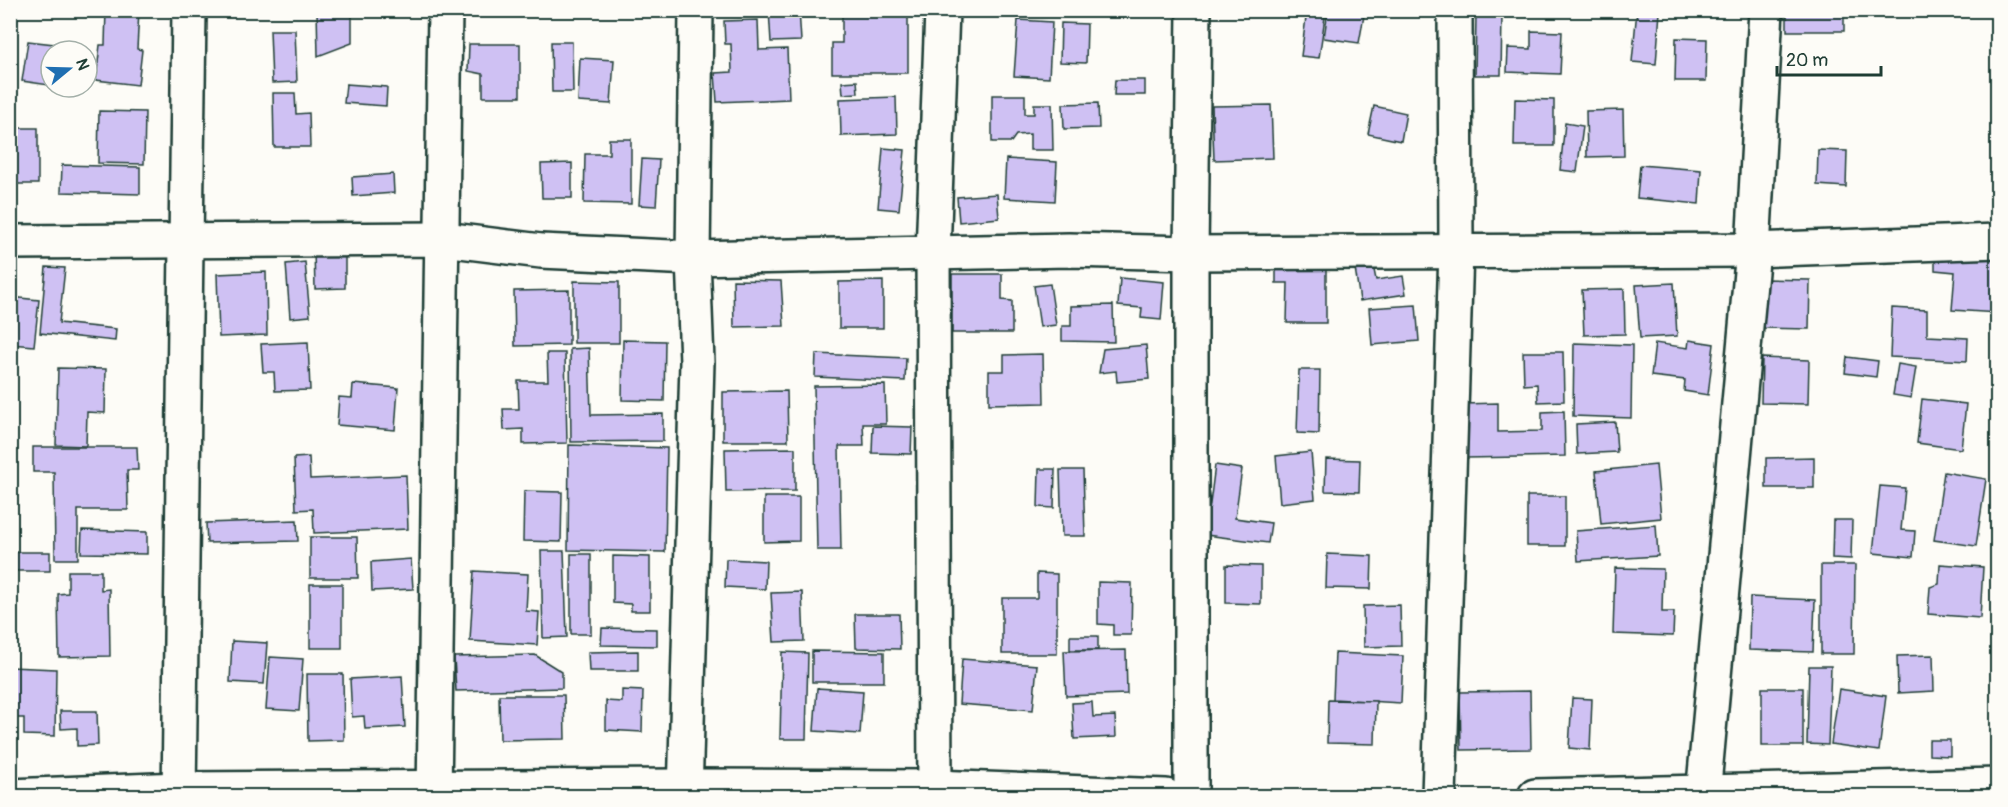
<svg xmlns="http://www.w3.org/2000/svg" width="2008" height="807" viewBox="0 0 2008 807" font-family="Pangolin,sans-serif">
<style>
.building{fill:#cfc1f3;stroke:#1f3d34;stroke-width:1.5}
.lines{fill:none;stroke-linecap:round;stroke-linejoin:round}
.minor-casing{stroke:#1f3d34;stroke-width:38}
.minor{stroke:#fdfcf7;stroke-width:33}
</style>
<rect width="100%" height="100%" fill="#fdfcf7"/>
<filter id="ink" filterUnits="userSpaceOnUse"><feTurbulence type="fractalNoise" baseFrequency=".0167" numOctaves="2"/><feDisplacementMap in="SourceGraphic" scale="12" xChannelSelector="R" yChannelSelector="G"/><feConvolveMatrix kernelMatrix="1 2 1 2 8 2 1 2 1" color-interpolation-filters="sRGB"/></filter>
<g filter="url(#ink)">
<g class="building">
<polygon points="106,10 139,10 137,49 142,50 138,85 96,80 100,45 105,45"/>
<polygon points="317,10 352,10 352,43 318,56"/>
<polygon points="356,10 383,10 356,13"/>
<polygon points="769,10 799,10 801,41 771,42"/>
<polygon points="842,10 908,10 908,73 832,73 832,43 842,43"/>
<polygon points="1307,10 1326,10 1319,58 1301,56"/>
<polygon points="1328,10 1365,10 1359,43 1324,38"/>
<polygon points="1637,10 1660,12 1656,64 1632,62"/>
<rect x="1787" y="10" width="57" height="21"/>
<polygon points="1476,13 1502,13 1501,75 1475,75"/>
<polygon points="758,20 759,50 787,49 789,99 717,102 715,73 732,72 731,44 725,44 724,21"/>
<polygon points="1018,20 1052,22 1049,78 1014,76"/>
<polygon points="1061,23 1087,24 1086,63 1060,62"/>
<polygon points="270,30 295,30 297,82 272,83"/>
<polygon points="1531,31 1562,32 1560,74 1507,72 1508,48 1531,49"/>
<polygon points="1676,38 1707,39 1706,81 1675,81"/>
<polygon points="28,41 54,44 53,51 51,51 49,85 22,81"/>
<polygon points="551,42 572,42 573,92 552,92"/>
<polygon points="469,44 520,44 520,97 483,97 483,74 468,71"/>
<polygon points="580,58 614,60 611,104 578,102"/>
<polygon points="1115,80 1145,80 1145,95 1114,95"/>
<polygon points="857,81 858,93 843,94 842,82"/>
<polygon points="346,84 387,87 386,106 344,103"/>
<polygon points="273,93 295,93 296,114 309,113 310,147 274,147"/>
<polygon points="992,95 1025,95 1025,114 1034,114 1034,104 1052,104 1053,150 1030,150 1030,134 1016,135 1011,142 992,142"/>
<polygon points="896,97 897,134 841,136 840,99"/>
<polygon points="1515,99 1554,100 1554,146 1514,146"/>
<polygon points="1098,103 1099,128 1064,129 1063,104"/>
<polygon points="1271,105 1273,158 1214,160 1212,106"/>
<polygon points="1374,106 1406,113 1401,141 1368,134"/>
<polygon points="1623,110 1624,156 1587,157 1586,111"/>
<polygon points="99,111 145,112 144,164 98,163"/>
<polygon points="1565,123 1583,126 1577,172 1560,170"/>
<rect x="10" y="128" width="28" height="56"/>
<polygon points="609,139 631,139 631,204 584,203 585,154 609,154"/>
<polygon points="883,148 905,150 899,210 878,208"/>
<polygon points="1818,150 1847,151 1846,187 1817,185"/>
<polygon points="642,159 659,160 656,206 639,205"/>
<polygon points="1006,159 1057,162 1055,201 1004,198"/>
<polygon points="572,163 572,198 542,198 541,164"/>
<polygon points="62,165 140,167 140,194 61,192"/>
<polygon points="1640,165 1701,170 1699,204 1637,198"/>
<polygon points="393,174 394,193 353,196 352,177"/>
<polygon points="997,194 999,218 959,222 957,197"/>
<polygon points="345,249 345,288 315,289 314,250"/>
<polygon points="1935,251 1998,256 1998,313 1952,310 1955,272 1935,270"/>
<polygon points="305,262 310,316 290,318 286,264"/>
<polygon points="1276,263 1326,264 1326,323 1287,323 1288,283 1276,283"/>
<polygon points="1373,265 1376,280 1403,276 1406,294 1360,301 1355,268"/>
<polygon points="46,267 65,268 59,323 116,329 115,341 40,333"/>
<polygon points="266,272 267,335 219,337 217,274"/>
<polygon points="952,274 1002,274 1002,300 1012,301 1012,333 952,333"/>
<polygon points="1120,278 1164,282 1161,320 1141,318 1142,308 1118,306"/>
<polygon points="1764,279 1810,280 1809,329 1764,328"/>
<polygon points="733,280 781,281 784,326 734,327"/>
<polygon points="574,281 619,282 619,343 574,343"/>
<polygon points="883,281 883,328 839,328 839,282"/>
<polygon points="1674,283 1677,336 1640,338 1636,285"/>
<polygon points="1050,284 1056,325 1040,327 1034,286"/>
<polygon points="1624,289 1625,334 1584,335 1582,290"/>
<polygon points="569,290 569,345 515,346 514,291"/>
<polygon points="10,297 39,300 34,346 10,344"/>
<polygon points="1113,305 1114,342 1062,341 1062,326 1071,326 1071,306"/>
<polygon points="1416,305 1419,341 1372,345 1369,308"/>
<polygon points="1892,308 1927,310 1927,336 1968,338 1967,361 1890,357"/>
<polygon points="623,340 665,341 664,401 622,400"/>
<polygon points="1689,340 1714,344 1708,395 1684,391 1685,380 1651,376 1655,343 1688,348"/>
<polygon points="308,342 310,390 275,391 274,372 263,372 261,344"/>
<polygon points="1574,343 1632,345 1631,418 1573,416"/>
<polygon points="1146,345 1149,379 1117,382 1116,371 1099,373 1103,349"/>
<polygon points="589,348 591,415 663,414 663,441 571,442 570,349"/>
<polygon points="1523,352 1563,352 1564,401 1538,402 1537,384 1524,385"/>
<polygon points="547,353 565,353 567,443 523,444 523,429 504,430 503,409 519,409 518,381 548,381"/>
<polygon points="816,354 906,358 905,381 815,377"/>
<polygon points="1043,354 1044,403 989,404 989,371 1004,371 1004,355"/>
<polygon points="1847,357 1878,361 1876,377 1845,373"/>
<polygon points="1762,358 1809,360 1808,404 1761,403"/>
<polygon points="1898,364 1916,367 1911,398 1893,395"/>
<polygon points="58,368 106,369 105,413 87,412 86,446 56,445"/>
<polygon points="1299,370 1320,370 1319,434 1297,433"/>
<polygon points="353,384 398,388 395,430 337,425 339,397 352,398"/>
<polygon points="885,385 886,424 863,424 864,446 839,446 841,550 817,550 814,386"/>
<polygon points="787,391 788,441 723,441 723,392"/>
<polygon points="1922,399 1966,404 1961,449 1917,443"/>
<polygon points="1498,403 1498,432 1542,431 1542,412 1564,411 1565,456 1466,458 1464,404"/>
<polygon points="1615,422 1617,452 1577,454 1576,424"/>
<polygon points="873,426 912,427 911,454 872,453"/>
<polygon points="569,445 667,448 665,552 568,550"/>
<polygon points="33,447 137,447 138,470 127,470 128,510 78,510 78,559 55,559 54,472 33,472"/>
<polygon points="795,448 795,491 726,492 725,449"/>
<polygon points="1311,452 1315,499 1280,503 1276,456"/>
<polygon points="309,457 310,479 406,475 408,529 314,533 313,509 296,510 294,458"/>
<polygon points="1814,457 1814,488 1766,488 1766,458"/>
<polygon points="1326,459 1360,460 1359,492 1325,491"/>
<polygon points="1215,465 1242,469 1235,518 1271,523 1268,543 1206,535"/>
<polygon points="1656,465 1661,518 1601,524 1596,471"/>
<polygon points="1039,469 1055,469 1054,508 1038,507"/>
<polygon points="1060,470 1083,470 1085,536 1062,536"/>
<polygon points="1944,472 1986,479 1976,546 1934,540"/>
<polygon points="1880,486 1905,488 1901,530 1915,531 1913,557 1873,553"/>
<polygon points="524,491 562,492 561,542 523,541"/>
<rect x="1527" y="496" width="38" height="50"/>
<polygon points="764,497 799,497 799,541 764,542"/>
<polygon points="297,520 298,541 207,543 206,523"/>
<polygon points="1833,520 1852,520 1851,559 1832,558"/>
<polygon points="1656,525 1658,556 1578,561 1576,531"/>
<polygon points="82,530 147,532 147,554 81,553"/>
<polygon points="310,537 357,537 358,578 310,578"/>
<polygon points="541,551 564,551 567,637 543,638"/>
<rect x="10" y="552" width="40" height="19"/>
<rect x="571" y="554" width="20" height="80"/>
<polygon points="1327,554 1372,556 1371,589 1326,588"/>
<polygon points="613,556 650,557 650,611 631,611 631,604 613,603"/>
<polygon points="411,559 413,589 372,591 371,562"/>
<polygon points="726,559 766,561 765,589 725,587"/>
<polygon points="1940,564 1983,567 1980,618 1928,614 1930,587 1939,584"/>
<polygon points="1226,565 1261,566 1261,604 1226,603"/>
<polygon points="1821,565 1855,565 1854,654 1821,654"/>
<polygon points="1615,568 1663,569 1662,612 1674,612 1673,636 1613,634"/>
<polygon points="68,571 101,571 101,590 109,589 110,656 59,657 58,594 68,593"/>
<polygon points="474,571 528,574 526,611 539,612 537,645 470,641"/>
<polygon points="1037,573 1057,574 1057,654 1002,654 1002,598 1037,598"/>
<polygon points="1098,582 1132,583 1131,635 1113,635 1113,625 1098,624"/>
<rect x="310" y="584" width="32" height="64"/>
<polygon points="802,592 804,641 774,642 771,593"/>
<polygon points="1750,597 1815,600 1813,652 1749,650"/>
<polygon points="1400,605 1401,646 1364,647 1363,606"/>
<polygon points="855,614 899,614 900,649 856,648"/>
<polygon points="602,628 657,629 657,646 601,645"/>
<rect x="1070" y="636" width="28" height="14"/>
<polygon points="232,641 267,643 264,684 230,682"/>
<polygon points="1126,650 1127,694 1066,696 1064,651"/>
<polygon points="638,651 638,671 589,671 588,652"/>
<polygon points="812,651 884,652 884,682 812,682"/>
<polygon points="782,652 808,653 806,739 780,739"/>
<polygon points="1335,653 1403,656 1401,703 1333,699"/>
<polygon points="535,655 562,672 562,688 456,691 454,657"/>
<polygon points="1933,655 1934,691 1898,693 1897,656"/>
<polygon points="270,657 303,659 299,711 266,709"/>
<polygon points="962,659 1037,665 1033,710 959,704"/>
<polygon points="1809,666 1831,666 1828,745 1807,744"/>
<polygon points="10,667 56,669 55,736 24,735 24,718 10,718"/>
<polygon points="307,674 343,674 344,740 308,741"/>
<polygon points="402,676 405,727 365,729 364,716 352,717 350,679"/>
<polygon points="817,688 863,691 860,734 814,731"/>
<rect x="1762" y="688" width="41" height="58"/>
<polygon points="1839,689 1886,696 1879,751 1831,744"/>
<polygon points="622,690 643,691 642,732 606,730 606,701 622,702"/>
<polygon points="1530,691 1531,749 1461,750 1460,692"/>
<polygon points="499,695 564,695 565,739 500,740"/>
<polygon points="1572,698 1592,699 1590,750 1569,748"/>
<polygon points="1328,700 1376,701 1375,744 1327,743"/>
<polygon points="1092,702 1093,717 1115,716 1116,737 1074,739 1072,703"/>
<polygon points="60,711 97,711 98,745 77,746 77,728 61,729"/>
<polygon points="1929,740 1950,740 1950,756 1929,755"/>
</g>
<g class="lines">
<g class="minor-casing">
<g id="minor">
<polyline points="10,242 444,239 541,251 693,258 1069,250 1191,253 1753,250 1998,241"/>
<polyline points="10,796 179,789 685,786 934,787 1166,796"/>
<polyline points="179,796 189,10"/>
<polyline points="434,796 445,10"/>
<polyline points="685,796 697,362 693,258 696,10"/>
<polyline points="935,796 933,253 942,10"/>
<polyline points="1191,796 1191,253 1194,10"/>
<polyline points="1439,796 1456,250 1455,10"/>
<polyline points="1535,796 1998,785"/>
<polyline points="1703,796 1753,250 1766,10"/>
</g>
</g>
<use href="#minor" class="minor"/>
</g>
</g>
<rect width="2008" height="807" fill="none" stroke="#fdfcf7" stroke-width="36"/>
<rect x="18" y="18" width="1972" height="771" fill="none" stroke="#1f3d34" stroke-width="2" filter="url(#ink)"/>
<g transform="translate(69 69) rotate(71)"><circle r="28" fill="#fdfcf7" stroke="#a4b0a9" stroke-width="1.5"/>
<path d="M0-4.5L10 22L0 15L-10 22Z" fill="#1f6fb2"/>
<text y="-9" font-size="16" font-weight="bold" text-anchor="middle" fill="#1f3d34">N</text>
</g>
<path d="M1777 66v9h104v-9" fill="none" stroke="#1f3d34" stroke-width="3"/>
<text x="1786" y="66" font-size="18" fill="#1f3d34" stroke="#fdfcf7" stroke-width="4.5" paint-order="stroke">20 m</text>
</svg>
